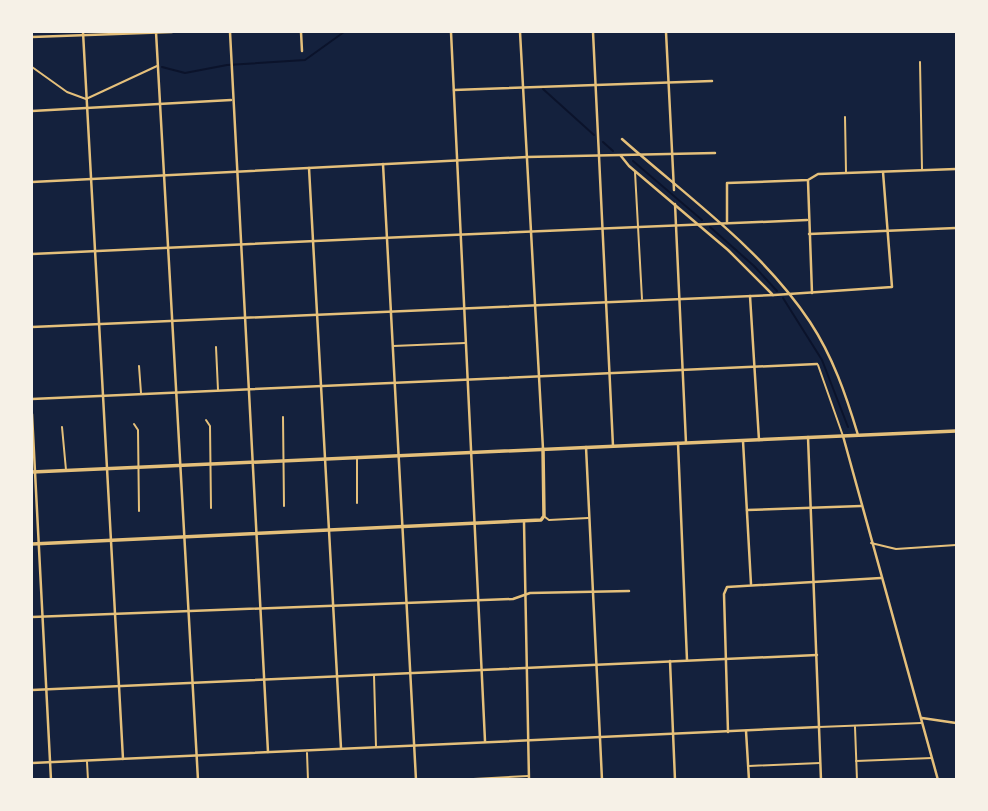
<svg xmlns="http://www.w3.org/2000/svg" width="988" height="811" viewBox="0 0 988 811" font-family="Spectral,serif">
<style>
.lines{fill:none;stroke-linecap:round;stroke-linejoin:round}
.stream{stroke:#0b132b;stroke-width:2}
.service{stroke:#e5c07b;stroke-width:2}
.minor{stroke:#e5c07b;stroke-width:2.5}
.tertiary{stroke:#e5c07b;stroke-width:3.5}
.secondary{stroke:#e5c07b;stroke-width:3.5}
</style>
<rect width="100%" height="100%" fill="#14213d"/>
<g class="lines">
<g class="stream">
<polyline points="162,67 185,73 227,65 305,60 344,32"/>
<polyline points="543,89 594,135"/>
<polyline points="603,142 613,151"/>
<polyline points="633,161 702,220"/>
<polyline points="710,227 754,266 777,291"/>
<polyline points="783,298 822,360 848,427"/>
</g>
<g class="service">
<polyline points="920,62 922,169"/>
<polyline points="32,67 67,92 86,99 157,66"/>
<polyline points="845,117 846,172"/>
<polyline points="635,172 642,299"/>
<polyline points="393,346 465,343"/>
<polyline points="216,347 218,390"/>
<polyline points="818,365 843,436"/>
<polyline points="139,366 141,393"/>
<polyline points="283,417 284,506"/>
<polyline points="206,420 210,426 211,508"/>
<polyline points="134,424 138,430 139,511"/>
<polyline points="62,427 66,470"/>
<polyline points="357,459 357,503"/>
<polyline points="545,517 549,520 588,518"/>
<polyline points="871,543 896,549 956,545"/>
<polyline points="374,675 376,747"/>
<polyline points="819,727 921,723"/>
<polyline points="855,727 857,780"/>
<polyline points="307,753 308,780"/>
<polyline points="856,761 932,758"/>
<polyline points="87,762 88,780"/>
<polyline points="749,766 820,763"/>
<polyline points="455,780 528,776"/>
</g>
<g class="minor">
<polyline points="83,32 123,759"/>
<polyline points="156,32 198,780"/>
<polyline points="230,32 268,752"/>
<polyline points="301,32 302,51"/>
<polyline points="451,32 485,741"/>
<polyline points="520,32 543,449"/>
<polyline points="593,32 613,446"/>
<polyline points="666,32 674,190"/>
<polyline points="32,37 172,32"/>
<polyline points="454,90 712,81"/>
<polyline points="32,111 231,100"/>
<path d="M622 139C686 196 762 249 810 322 833 357 846 395 858 435"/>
<polyline points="621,156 629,166 728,250 773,295"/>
<polyline points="383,164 416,780"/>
<polyline points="309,168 341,748"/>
<polyline points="808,181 812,293"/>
<polyline points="32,182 527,157 715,153"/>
<polyline points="675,204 686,443"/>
<polyline points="727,223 727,183 808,180 818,174 956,169"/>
<polyline points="809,234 956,228"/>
<path d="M32 254C290 243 549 229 807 220"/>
<polyline points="750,296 759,440"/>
<polyline points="32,327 774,295 892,287 883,172"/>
<polyline points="32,399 817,364"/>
<polyline points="32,414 51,780"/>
<polyline points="843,436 938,780"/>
<polyline points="808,437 821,780"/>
<polyline points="743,441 751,584"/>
<polyline points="678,443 687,660"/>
<polyline points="586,447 602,780"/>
<polyline points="747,510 861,506"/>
<polyline points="524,522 529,780"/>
<polyline points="32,617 513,599 530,593 629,591"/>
<polyline points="670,661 675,780"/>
<polyline points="32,690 817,655"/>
<polyline points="922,718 956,723"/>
<polyline points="746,731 749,780"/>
<polyline points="728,732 724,594 727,587 881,578"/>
<polyline points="32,763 819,727"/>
</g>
<polyline class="tertiary" points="32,544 541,520 544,516 543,449"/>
<polyline class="secondary" points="32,472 956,431"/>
</g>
<rect width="988" height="811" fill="none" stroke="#f6f1e7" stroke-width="66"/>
</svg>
